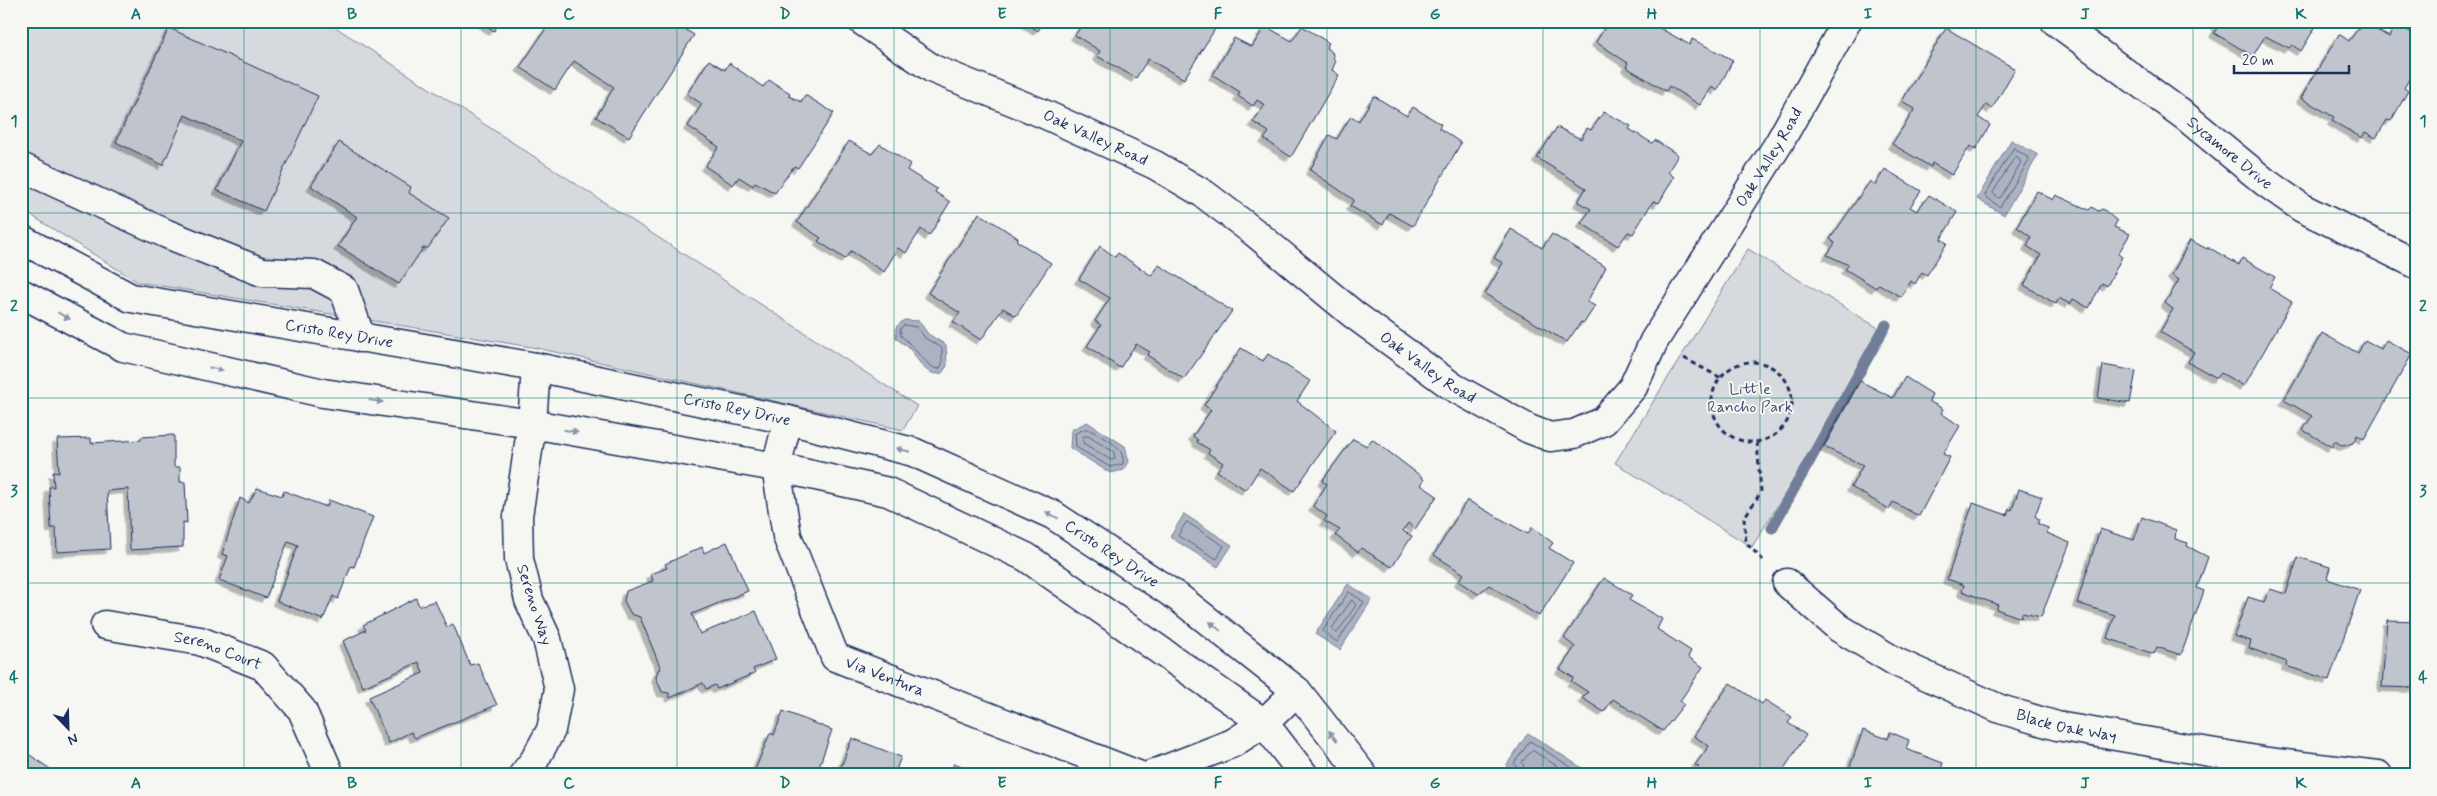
<svg xmlns="http://www.w3.org/2000/svg" width="2437" height="796" viewBox="0 0 2437 796" font-family="Mynerve,sans-serif">
<style>
.green{fill:#d6d9dd;stroke:#78849e}
.water{fill:#abb2c0;stroke:#717e99}
.lines{fill:none;stroke-linecap:round;stroke-linejoin:round}
.shore{stroke:#556385;stroke-width:1}
.stream{stroke:#717e99;stroke-width:11}
.building{fill:#c0c4cd;stroke:#1b2f5e;filter:url(#shadow)}
.minor-casing{stroke:#1b2f5e;stroke-width:31}
.path{stroke:#1b2f5e;stroke-width:3;stroke-dasharray:5 4;stroke-linecap:butt}
.minor{stroke:#f6f6f2;stroke-width:28}
.oneway{fill:#8892a8}
.grid{fill:none;stroke:#0f766e;stroke-width:1;stroke-opacity:0.55}
.labels{text-anchor:middle;dominant-baseline:central;stroke-width:4;stroke-linejoin:round;paint-order:stroke}
.street-label{font-size:16px;fill:#1b2f5e;stroke:#f6f6f2}
.park-label{font-size:16px;fill:#405177;stroke:#f6f6f2}
.neatline{fill:none;stroke:#0f766e;stroke-width:2}
.grid-label{font-size:16px;text-anchor:middle;font-weight:bold;fill:#0f766e}
</style>
<defs>
<filter id="shadow"><feDropShadow dx="-4.5" dy="4.5" stdDeviation="0" flood-color="#0004"/></filter>
</defs>
<rect width="100%" height="100%" fill="#f6f6f2"/>
<filter id="ink" filterUnits="userSpaceOnUse"><feTurbulence type="fractalNoise" baseFrequency=".02" numOctaves="2"/><feDisplacementMap in="SourceGraphic" scale="10" xChannelSelector="R" yChannelSelector="G"/><feConvolveMatrix kernelMatrix="1 2 1 2 8 2 1 2 1" color-interpolation-filters="sRGB"/></filter>
<g filter="url(#ink)">
<g class="green">
<polygon points="21,21 326,21 917,406 903,430 537,348 138,282 21,209"/>
<polygon points="1748,249 1885,332 1752,547 1615,463"/>
</g>
<g class="water">
<polygon points="2011,140 2038,155 2004,215 1977,199"/>
<path d="M904 320 919 321 928 334 946 345 947 366 942 373C925 378 918 358 909 348 905 344 900 342 896 338V327Z"/>
<polygon points="1087,422 1125,446 1129,462 1124,470 1110,473 1070,448 1071,430"/>
<polygon points="1184,514 1232,545 1218,567 1170,537"/>
<polygon points="1348,584 1372,599 1340,650 1315,634"/>
<polygon points="1528,733 1585,770 1582,775 1519,775 1506,766"/>
</g>
<g class="lines">
<g class="shore">
<polygon points="2014,148 2030,159 2000,207 1985,196"/>
<polygon points="2016,156 2021,162 2001,197 1998,198 1993,193"/>
<path d="M904 325 917 327 925 338 942 348V365L939 369C927 369 913 344 901 336L900 330Z"/>
<path d="M1085 429H1088C1102 437 1126 446 1123 464L1110 467 1076 447 1075 434Z"/>
<polygon points="1088,436 1114,452 1115,459 1111,460 1083,443 1083,437"/>
<polygon points="1187,522 1224,546 1217,559 1178,536"/>
<polygon points="1349,592 1364,602 1337,642 1323,631"/>
<polygon points="1352,600 1356,605 1338,632 1335,633 1332,629"/>
<polyline points="1521,775 1514,763 1530,741 1577,771 1578,775"/>
<polyline points="1527,775 1522,762 1532,750 1571,775"/>
</g>
<polyline class="stream" points="1772,528 1886,325"/>
</g>
<g class="building">
<polygon points="480,21 500,21 494,31"/>
<polygon points="551,21 672,21 694,35 629,137 596,117 614,87 574,61 555,90 520,67"/>
<polygon points="1023,21 1044,21 1038,31"/>
<polygon points="1085,21 1220,21 1184,79 1148,59 1136,78 1097,56 1100,51 1075,35"/>
<polygon points="1609,21 1658,21 1656,26 1690,45 1692,39 1733,60 1717,91 1712,87 1700,105 1669,86 1666,91 1626,67 1628,63 1596,42"/>
<polygon points="2210,21 2319,21 2301,51 2292,45 2289,48 2265,36 2253,56 2214,33 2218,26"/>
<polygon points="2363,22 2389,37 2397,24 2412,33 2416,27 2416,76 2412,74 2404,88 2408,91 2391,121 2387,120 2376,138 2365,132 2362,138 2332,121 2334,117 2301,98 2339,34 2349,41"/>
<polygon points="1265,26 1292,41 1302,26 1329,43 1326,48 1332,52 1335,63 1332,70 1339,75 1291,157 1264,139 1269,132 1253,122 1265,105 1257,100 1253,106 1238,96 1240,92 1213,75 1234,38 1252,47"/>
<polygon points="169,28 318,96 264,211 217,190 241,141 185,115 163,165 116,142"/>
<polygon points="1946,28 2015,69 1992,109 1986,105 1978,117 1990,125 1976,149 1970,146 1952,175 1932,163 1931,167 1892,144 1915,109 1902,101"/>
<polygon points="709,60 725,70 729,63 763,87 769,80 790,93 789,96 801,102 805,95 834,113 798,168 794,166 775,193 755,182 753,186 739,177 733,185 705,166 719,147 688,126 702,104 687,94"/>
<polygon points="1374,96 1407,116 1413,107 1441,124 1439,128 1461,143 1413,226 1389,213 1383,225 1350,206 1354,200 1310,170 1329,135 1337,139 1351,116 1359,121"/>
<polygon points="1604,112 1631,126 1629,129 1652,143 1655,140 1678,155 1668,172 1674,177 1659,203 1653,201 1633,234 1628,232 1618,246 1581,223 1591,209 1578,202 1586,188 1537,158 1557,127 1581,139 1587,128 1591,130"/>
<polygon points="849,141 872,154 880,144 910,164 907,170 937,189 935,192 950,202 929,236 921,229 906,253 898,248 884,272 851,251 845,259 818,241 821,238 797,222"/>
<polygon points="339,142 411,187 409,193 449,218 428,248 423,248 399,284 338,246 357,217 311,186"/>
<polygon points="1885,169 1921,191 1910,207 1917,211 1929,195 1957,212 1941,239 1947,243 1927,275 1922,272 1915,284 1911,281 1901,297 1879,284 1876,288 1845,269 1849,265 1827,255 1835,243 1830,239 1870,181 1875,185"/>
<polygon points="2037,191 2053,200 2056,195 2089,210 2092,207 2098,211 2103,209 2117,221 2114,227 2130,234 2118,254 2122,257 2107,286 2102,283 2089,308 2073,299 2070,304 2059,298 2056,304 2024,285 2041,255 2027,246 2031,237 2017,227"/>
<polygon points="979,213 1018,238 1017,241 1051,263 1016,316 1003,308 981,340 953,322 960,313 928,293"/>
<polygon points="1511,229 1542,248 1552,234 1606,267 1587,302 1595,306 1584,323 1581,322 1567,342 1485,294 1503,263 1494,258"/>
<polygon points="2190,240 2207,249 2208,247 2239,265 2242,258 2275,277 2269,288 2292,302 2244,386 2221,373 2217,378 2188,362 2194,352 2160,332 2173,309 2165,303 2179,280 2172,275"/>
<polygon points="1100,246 1115,257 1118,253 1152,276 1159,265 1232,311 1184,379 1147,355 1150,352 1136,344 1120,368 1087,346 1101,325 1095,321 1110,298 1079,279"/>
<polygon points="2322,333 2358,353 2365,340 2381,349 2386,340 2412,354 2364,439 2357,435 2353,443 2343,446 2335,441 2332,447 2303,430 2312,416 2284,400"/>
<polygon points="1241,348 1263,361 1268,354 1310,381 1297,401 1336,431 1294,491 1260,468 1246,490 1217,471 1223,463 1208,453 1210,450 1197,442 1198,440 1193,436 1211,410 1204,405"/>
<polygon points="2103,365 2136,371 2130,403 2098,398"/>
<polygon points="1905,377 1932,394 1929,401 1943,409 1941,413 1960,426 1943,454 1950,457 1919,516 1893,502 1889,509 1851,487 1863,465 1824,447 1860,381 1893,398"/>
<polygon points="174,435 174,467 180,467 180,482 185,482 187,523 183,522 183,547 130,550 128,489 107,491 110,549 57,552 56,528 51,528 49,487 54,487 53,472 59,473 57,439 91,438 91,443 141,440 141,437"/>
<polygon points="1353,439 1367,446 1372,439 1422,477 1424,480 1421,485 1437,496 1415,529 1408,523 1403,531 1412,536 1392,567 1361,548 1358,552 1335,535 1340,530 1324,521 1327,516 1313,506 1327,484 1322,481"/>
<polygon points="257,488 282,496 284,491 327,507 329,500 373,517 354,567 351,566 338,599 333,596 323,620 277,601 298,545 288,541 266,598 219,580 228,556 222,554 240,498 249,503"/>
<polygon points="2019,489 2042,497 2035,516 2039,519 2038,524 2048,528 2047,533 2070,543 2041,617 2022,613 2021,618 1996,609 1998,605 1962,591 1964,585 1947,579 1973,503 2007,515 2009,509 2012,510"/>
<polygon points="1467,500 1528,534 1532,527 1553,543 1549,548 1573,563 1539,616 1489,585 1478,594 1458,581 1464,574 1434,555"/>
<polygon points="2142,517 2176,530 2175,539 2188,543 2187,546 2208,557 2197,588 2204,591 2181,655 2157,647 2154,654 2107,638 2115,615 2077,603 2100,529 2134,540"/>
<polygon points="727,542 748,591 692,614 700,634 756,611 776,659 753,669 755,673 717,689 715,685 706,689 703,683 670,698 669,693 662,692 656,677 658,670 661,669 640,617 631,614 624,601 626,591 653,581 651,574 667,568 665,564 702,547 704,553"/>
<polygon points="2298,557 2330,567 2327,579 2360,590 2329,680 2286,666 2287,662 2249,648 2251,641 2234,636 2248,597 2264,602 2270,589 2286,594"/>
<polygon points="1604,578 1632,595 1629,600 1662,619 1657,629 1691,651 1688,657 1703,667 1680,701 1684,704 1663,731 1613,699 1604,712 1582,698 1588,692 1571,681 1574,678 1560,669 1575,647 1564,638"/>
<polygon points="416,598 419,606 435,601 447,627 453,624 470,665 478,663 497,705 415,738 411,732 389,743 369,697 423,673 419,662 363,687 343,641 366,630 363,625"/>
<polygon points="2387,620 2416,621 2416,688 2382,687"/>
<polygon points="1730,683 1762,704 1765,700 1792,717 1788,723 1806,735 1780,775 1692,774 1699,767 1695,765 1709,746 1694,736"/>
<polygon points="783,711 832,730 816,775 758,775 759,772 755,770 770,733 774,735"/>
<polygon points="1863,730 1888,739 1890,732 1909,740 1906,749 1943,763 1939,775 1847,775"/>
<polygon points="852,738 901,757 894,775 838,775"/>
<polygon points="21,749 59,775 21,775"/>
<polygon points="954,763 976,772 983,775 950,775"/>
</g>
<g class="lines">
<g class="minor-casing">
<g id="minor">
<path id="s1" d="M862 21 933 69 1044 114 1155 165 1204 194 1254 232 1353 314 1453 387 1529 429 1550 437 1574 434 1604 421 1633 387 1654 341 1779 143 1847 21"/>
<path id="s2" d="M2055 21 2186 117 2265 182 2302 208 2416 264"/>
<polyline points="21,167 167,234 262,272 314,274 344,290 361,338"/>
<path id="s3" d="M21 239 131 298 536 367 788 420 913 452 1053 515 1179 598 1297 691 1363 775"/>
<polyline points="21,293 123,347 323,393 532,424 776,467 888,492 1026,557 1264,723 1304,775"/>
<path id="s4" d="M788 420 776 467 787 536 835 657 1138 775"/>
<path id="s5" d="M1787 583 1839 628 1896 662 2000 709 2057 726 2268 762 2378 775"/>
<path id="s6" d="M105 625 200 641 263 666 302 710 330 775"/>
<polyline points="523,775 534,761 551,730 559,689 547,639 529,600 519,559 518,516 532,424 536,367"/>
<polyline points="1151,775 1233,743 1264,723 1297,691"/>
</g>
</g>
<g class="path">
<polyline points="1684,358 1721,378"/>
<circle cx="1752" cy="402" r="40"/>
<polyline points="1757,442 1761,492 1744,518 1746,543 1763,560"/>
</g>
<use href="#minor" class="minor"/>
</g>
<defs><path id="oneway-solid" d="M-6-.8H1V-3.2L6.5 0L1 3.2V.8H-6Z" transform="scale(1.25)"/></defs>
<g class="oneway">
<use href="#oneway-solid" transform="translate(64 316) rotate(28)"/>
<use href="#oneway-solid" transform="translate(216 369) rotate(13)"/>
<use href="#oneway-solid" transform="translate(376 401) rotate(8)"/>
<use href="#oneway-solid" transform="translate(571 431) rotate(10)"/>
<use href="#oneway-solid" transform="translate(903 450) rotate(-166)"/>
<use href="#oneway-solid" transform="translate(1052 515) rotate(-152)"/>
<use href="#oneway-solid" transform="translate(1215 626) rotate(-141)"/>
<use href="#oneway-solid" transform="translate(1333 736) rotate(-129)"/>
</g>
</g>
<path class="grid" d="M244 21V775M461 21V775M677 21V775M894 21V775M1110 21V775M1327 21V775M1543 21V775M1760 21V775M1976 21V775M2193 21V775M21 213H2416M21 398H2416M21 583H2416"/>
<g class="labels">
<g class="street-label">
<text stroke="none"><textPath href="#s1" startOffset="262">Oak Valley Road</textPath></text>
<text stroke="none"><textPath href="#s2" startOffset="219">Sycamore Drive</textPath></text>
<text stroke="none"><textPath href="#s1" startOffset="1178">Oak Valley Road</textPath></text>
<text stroke="none"><textPath href="#s3" startOffset="336">Cristo Rey Drive</textPath></text>
<text stroke="none"><textPath href="#s1" startOffset="668">Oak Valley Road</textPath></text>
<text stroke="none"><textPath href="#s3" startOffset="741">Cristo Rey Drive</textPath></text>
<text stroke="none"><textPath href="#s3" startOffset="1146">Cristo Rey Drive</textPath></text>
<text transform="translate(534 605) rotate(72)">Sereno Way</text>
<text stroke="none"><textPath href="#s6" startOffset="116">Sereno Court</textPath></text>
<text stroke="none"><textPath href="#s4" startOffset="302">Via Ventura</textPath></text>
<text stroke="none"><textPath href="#s5" startOffset="318">Black Oak Way</textPath></text>
</g>
<g class="park-label">
<text x="1750" y="389">Little<tspan x="1750" dy="18">Rancho Park</tspan></text>
</g>
</g>
<rect width="2437" height="796" fill="none" stroke="#f6f6f2" stroke-width="55"/>
<g transform="translate(68 728) rotate(157)" stroke="#f6f6f2" stroke-width="4" paint-order="stroke">
<path d="M0-4L9 19L0 12L-9 19Z" fill="#1b2f5e"/>
<text y="-8" font-size="14" font-weight="bold" text-anchor="middle" fill="#1b2f5e">N</text>
</g>
<path d="M2234 65v8h115v-8" fill="none" stroke="#1b2f5e" stroke-width="2.5"/>
<text x="2242" y="65" font-size="15" fill="#1b2f5e" stroke="#f6f6f2" stroke-width="4" paint-order="stroke">20 m</text>
<rect x="28" y="28" width="2382" height="740" class="neatline"/>
<g class="grid-label">
<text x="136" y="19">A</text>
<text x="352" y="19">B</text>
<text x="569" y="19">C</text>
<text x="785" y="19">D</text>
<text x="1002" y="19">E</text>
<text x="1218" y="19">F</text>
<text x="1435" y="19">G</text>
<text x="1652" y="19">H</text>
<text x="1868" y="19">I</text>
<text x="2085" y="19">J</text>
<text x="2301" y="19">K</text>
<text x="14" y="126">1</text>
<text x="2423" y="126">1</text>
<text x="14" y="311">2</text>
<text x="2423" y="311">2</text>
<text x="14" y="496">3</text>
<text x="2423" y="496">3</text>
<text x="14" y="682">4</text>
<text x="2423" y="682">4</text>
<text x="136" y="788">A</text>
<text x="352" y="788">B</text>
<text x="569" y="788">C</text>
<text x="785" y="788">D</text>
<text x="1002" y="788">E</text>
<text x="1218" y="788">F</text>
<text x="1435" y="788">G</text>
<text x="1652" y="788">H</text>
<text x="1868" y="788">I</text>
<text x="2085" y="788">J</text>
<text x="2301" y="788">K</text>
</g>
</svg>
